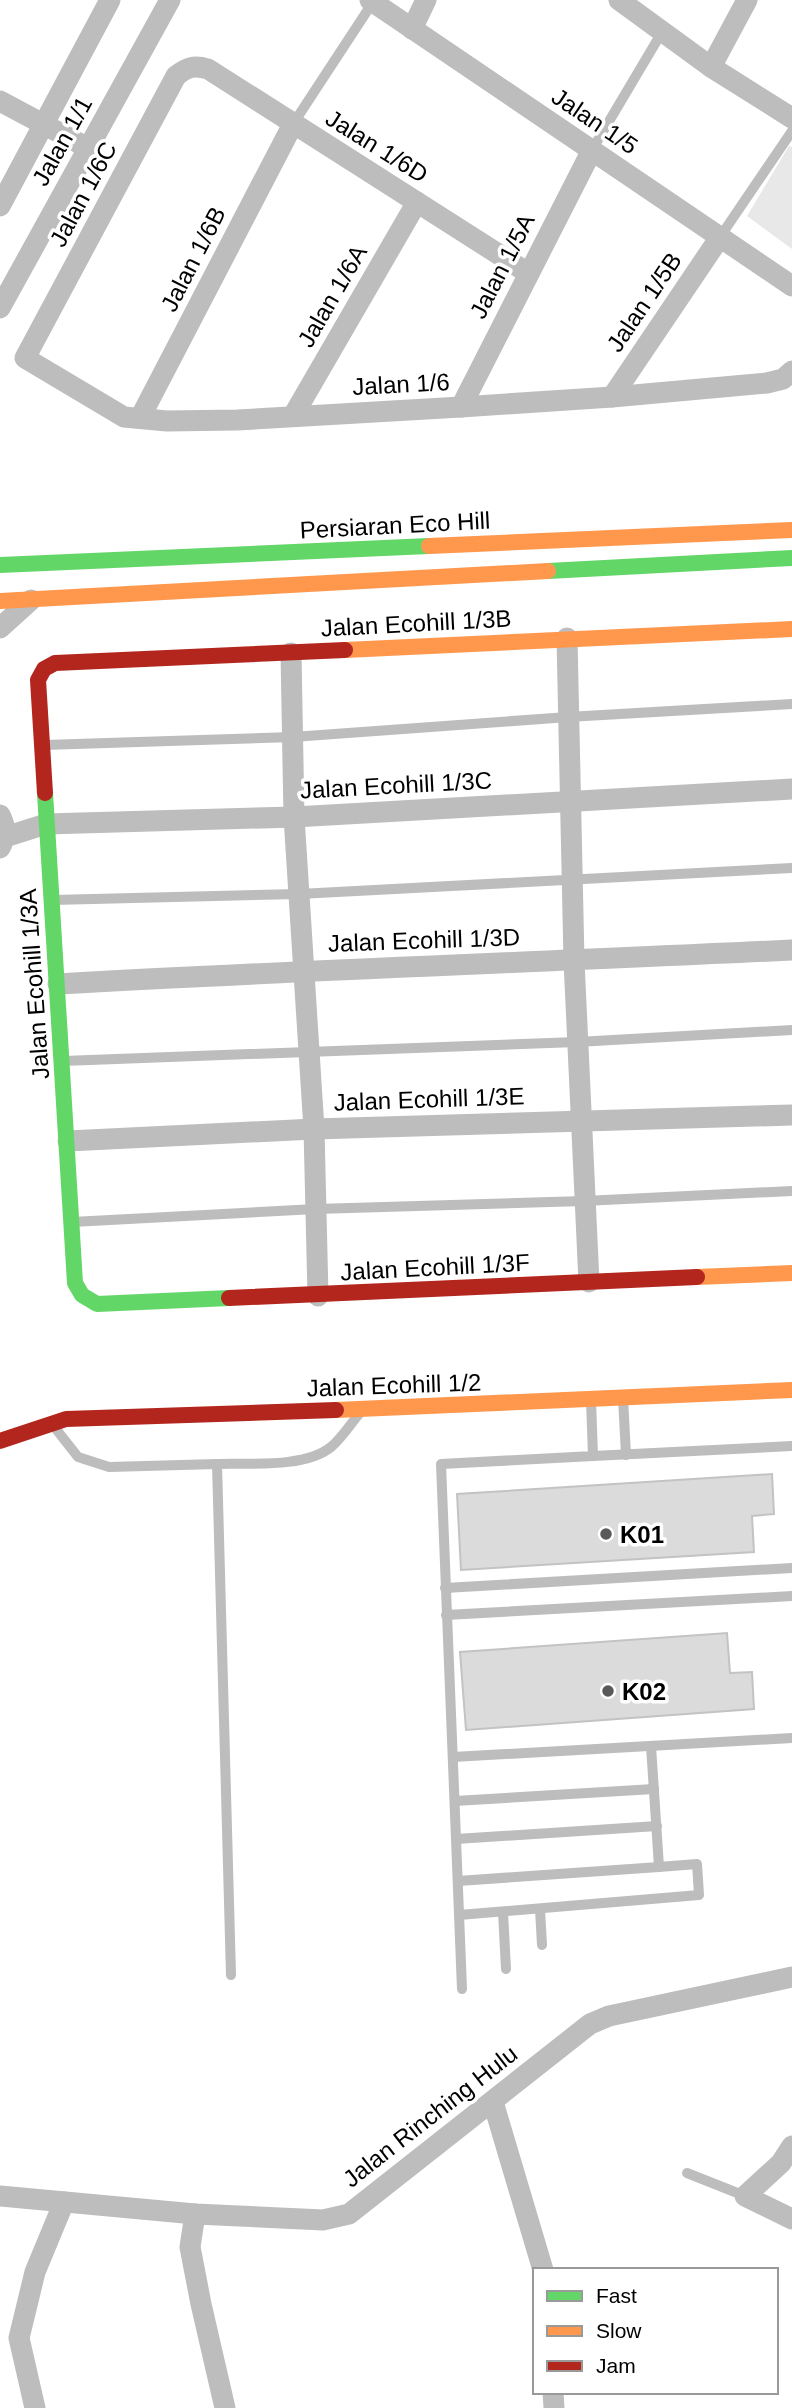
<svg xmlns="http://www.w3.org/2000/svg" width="792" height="2408" viewBox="0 0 792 2408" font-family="Arial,sans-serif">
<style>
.green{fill:#e8e8e8}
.building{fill:#dbdbdb;stroke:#c3c3c3;stroke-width:2}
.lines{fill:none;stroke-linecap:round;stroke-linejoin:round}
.lane{stroke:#bdbdbd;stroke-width:10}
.street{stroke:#bdbdbd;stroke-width:21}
.fast{stroke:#63d668;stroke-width:16}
.slow{stroke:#ff974d;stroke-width:16}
.jam{stroke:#b3261e;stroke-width:16}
.poi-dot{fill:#595959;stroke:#fff;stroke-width:2.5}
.labels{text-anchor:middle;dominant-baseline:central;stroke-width:7;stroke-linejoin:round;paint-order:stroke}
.street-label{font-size:24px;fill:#000;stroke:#fff}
.poi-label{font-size:24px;font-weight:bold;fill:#000;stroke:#fff;text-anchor:start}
</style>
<rect width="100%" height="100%" fill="#fff"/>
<polygon class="green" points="789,146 792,147 792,249 747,216"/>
<g class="building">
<polygon points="772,1474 774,1514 752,1516 754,1552 461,1570 457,1494"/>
<polygon points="727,1633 730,1673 752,1672 754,1709 466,1730 460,1652"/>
</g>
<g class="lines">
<g class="lane">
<polyline points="293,124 373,2"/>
<polyline points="592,150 662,32"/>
<polyline points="720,237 792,131"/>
<polyline points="44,745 293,737 568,717 792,704"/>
<polyline points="52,900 299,894 792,868"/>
<polyline points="63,1061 577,1042 792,1030"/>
<polyline points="72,1222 316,1209 584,1201 792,1191"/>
<polyline points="623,1398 626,1455"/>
<polyline points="52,1424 78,1457 109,1467 217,1464"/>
<polyline points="593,1456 792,1446"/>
<polyline points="445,1588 792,1568"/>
<polyline points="446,1615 792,1596"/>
<polyline points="453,1757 792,1738"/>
<polyline points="455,1801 654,1789"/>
<polyline points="456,1839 657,1826"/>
<polyline points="458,1881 659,1867 651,1746"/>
<polyline points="540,1909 542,1945"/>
<polyline points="503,1912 506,1969"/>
<polyline points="459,1915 699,1895 697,1864 659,1867"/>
<path d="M231 1975 217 1464C250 1463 305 1468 331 1447 342 1438 351 1423 360 1413"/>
<polyline points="462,1989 441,1464 593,1456 591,1400"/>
<polyline points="687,2173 745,2196"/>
</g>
<g class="street">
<polyline points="370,0 792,286"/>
<polyline points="619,0 711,67 792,118"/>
<polyline points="412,29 426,0"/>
<polyline points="711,67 747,0"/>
<polyline points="0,101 88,148"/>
<polyline points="0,206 110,0"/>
<path d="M528 273 208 69C194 65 187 67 176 76L25 358 124 417 167 421 237 420 461 407 612 397 767 383 783 379 792 371"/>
<polyline points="0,308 170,0"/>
<polyline points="612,397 720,237"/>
<polyline points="461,407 592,150"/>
<polyline points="293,416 417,202"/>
<polyline points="140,418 293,124"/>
<polyline points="0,628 31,600"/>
<polyline points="567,638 574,961 589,1282"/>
<polyline points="291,653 294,817 314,1129 318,1296"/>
<path d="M0 815C6 826 6 837 0 848"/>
<polyline points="5,837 46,824 294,817 792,789"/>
<path d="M58 984C302 970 547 962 792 950"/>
<polyline points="68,1141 314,1129 792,1115"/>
<polyline points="493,2102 543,2270"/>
<polyline points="792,2146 781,2163 745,2196 792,2219"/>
<polyline points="0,2196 195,2214 323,2220 349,2214 590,2024 609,2016 792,1977"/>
<polyline points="195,2214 190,2247 201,2304 225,2408"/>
<polyline points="553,2392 554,2408"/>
<polyline points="35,2408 19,2338 35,2272 64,2202"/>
</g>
<g class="fast">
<polyline points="0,565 429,546"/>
<polyline points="548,571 792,558"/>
<polyline points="45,793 75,1283 82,1295 97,1304 229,1298"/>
</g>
<g class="slow">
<polyline points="429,546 792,530"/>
<polyline points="0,601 548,571"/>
<polyline points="345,650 792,629"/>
<polyline points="697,1277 792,1273"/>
<polyline points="336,1410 792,1390"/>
</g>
<g class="jam">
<polyline points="45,793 38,680 44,669 55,663 345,650"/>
<polyline points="229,1298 697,1277"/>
<polyline points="0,1441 66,1419 336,1410"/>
</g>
</g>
<g class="poi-dot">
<circle cx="606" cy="1534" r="7"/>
<circle cx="608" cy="1691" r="7"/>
</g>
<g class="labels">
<g class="street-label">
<text transform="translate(595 121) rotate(34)">Jalan 1/5</text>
<text transform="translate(62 141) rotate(-61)">Jalan 1/1</text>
<text transform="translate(377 146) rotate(32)">Jalan 1/6D</text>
<text transform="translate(83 194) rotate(-62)">Jalan 1/6C</text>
<text transform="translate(193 259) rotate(-63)">Jalan 1/6B</text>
<text transform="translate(502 266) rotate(-63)">Jalan 1/5A</text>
<text transform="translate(332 296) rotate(-60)">Jalan 1/6A</text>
<text transform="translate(644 302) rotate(-56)">Jalan 1/5B</text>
<text transform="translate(401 384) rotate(-3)">Jalan 1/6</text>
<text transform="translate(395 525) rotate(-3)">Persiaran Eco Hill</text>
<text transform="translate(416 623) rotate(-3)">Jalan Ecohill 1/3B</text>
<text transform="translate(396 785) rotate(-3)">Jalan Ecohill 1/3C</text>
<text transform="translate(424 940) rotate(-2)">Jalan Ecohill 1/3D</text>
<text transform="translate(34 984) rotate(-94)">Jalan Ecohill 1/3A</text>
<text transform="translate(429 1099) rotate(-2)">Jalan Ecohill 1/3E</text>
<text transform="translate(435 1267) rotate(-3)">Jalan Ecohill 1/3F</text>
<text transform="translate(394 1385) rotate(-2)">Jalan Ecohill 1/2</text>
<text transform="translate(430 2116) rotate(-38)">Jalan Rinching Hulu</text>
</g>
<g class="poi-label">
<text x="620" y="1534">K01</text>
<text x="622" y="1691">K02</text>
</g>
</g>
<rect x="533" y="2268" width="245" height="126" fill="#ffffff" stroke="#999999" stroke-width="2"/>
<rect x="547" y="2291" width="35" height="10" fill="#63d668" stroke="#999999" stroke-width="2"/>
<text x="596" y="2303" font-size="21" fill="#000000">Fast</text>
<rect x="547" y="2326" width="35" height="10" fill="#ff974d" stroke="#999999" stroke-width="2"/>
<text x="596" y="2338" font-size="21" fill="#000000">Slow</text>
<rect x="547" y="2361" width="35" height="10" fill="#b3261e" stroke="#999999" stroke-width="2"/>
<text x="596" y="2373" font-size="21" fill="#000000">Jam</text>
</svg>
